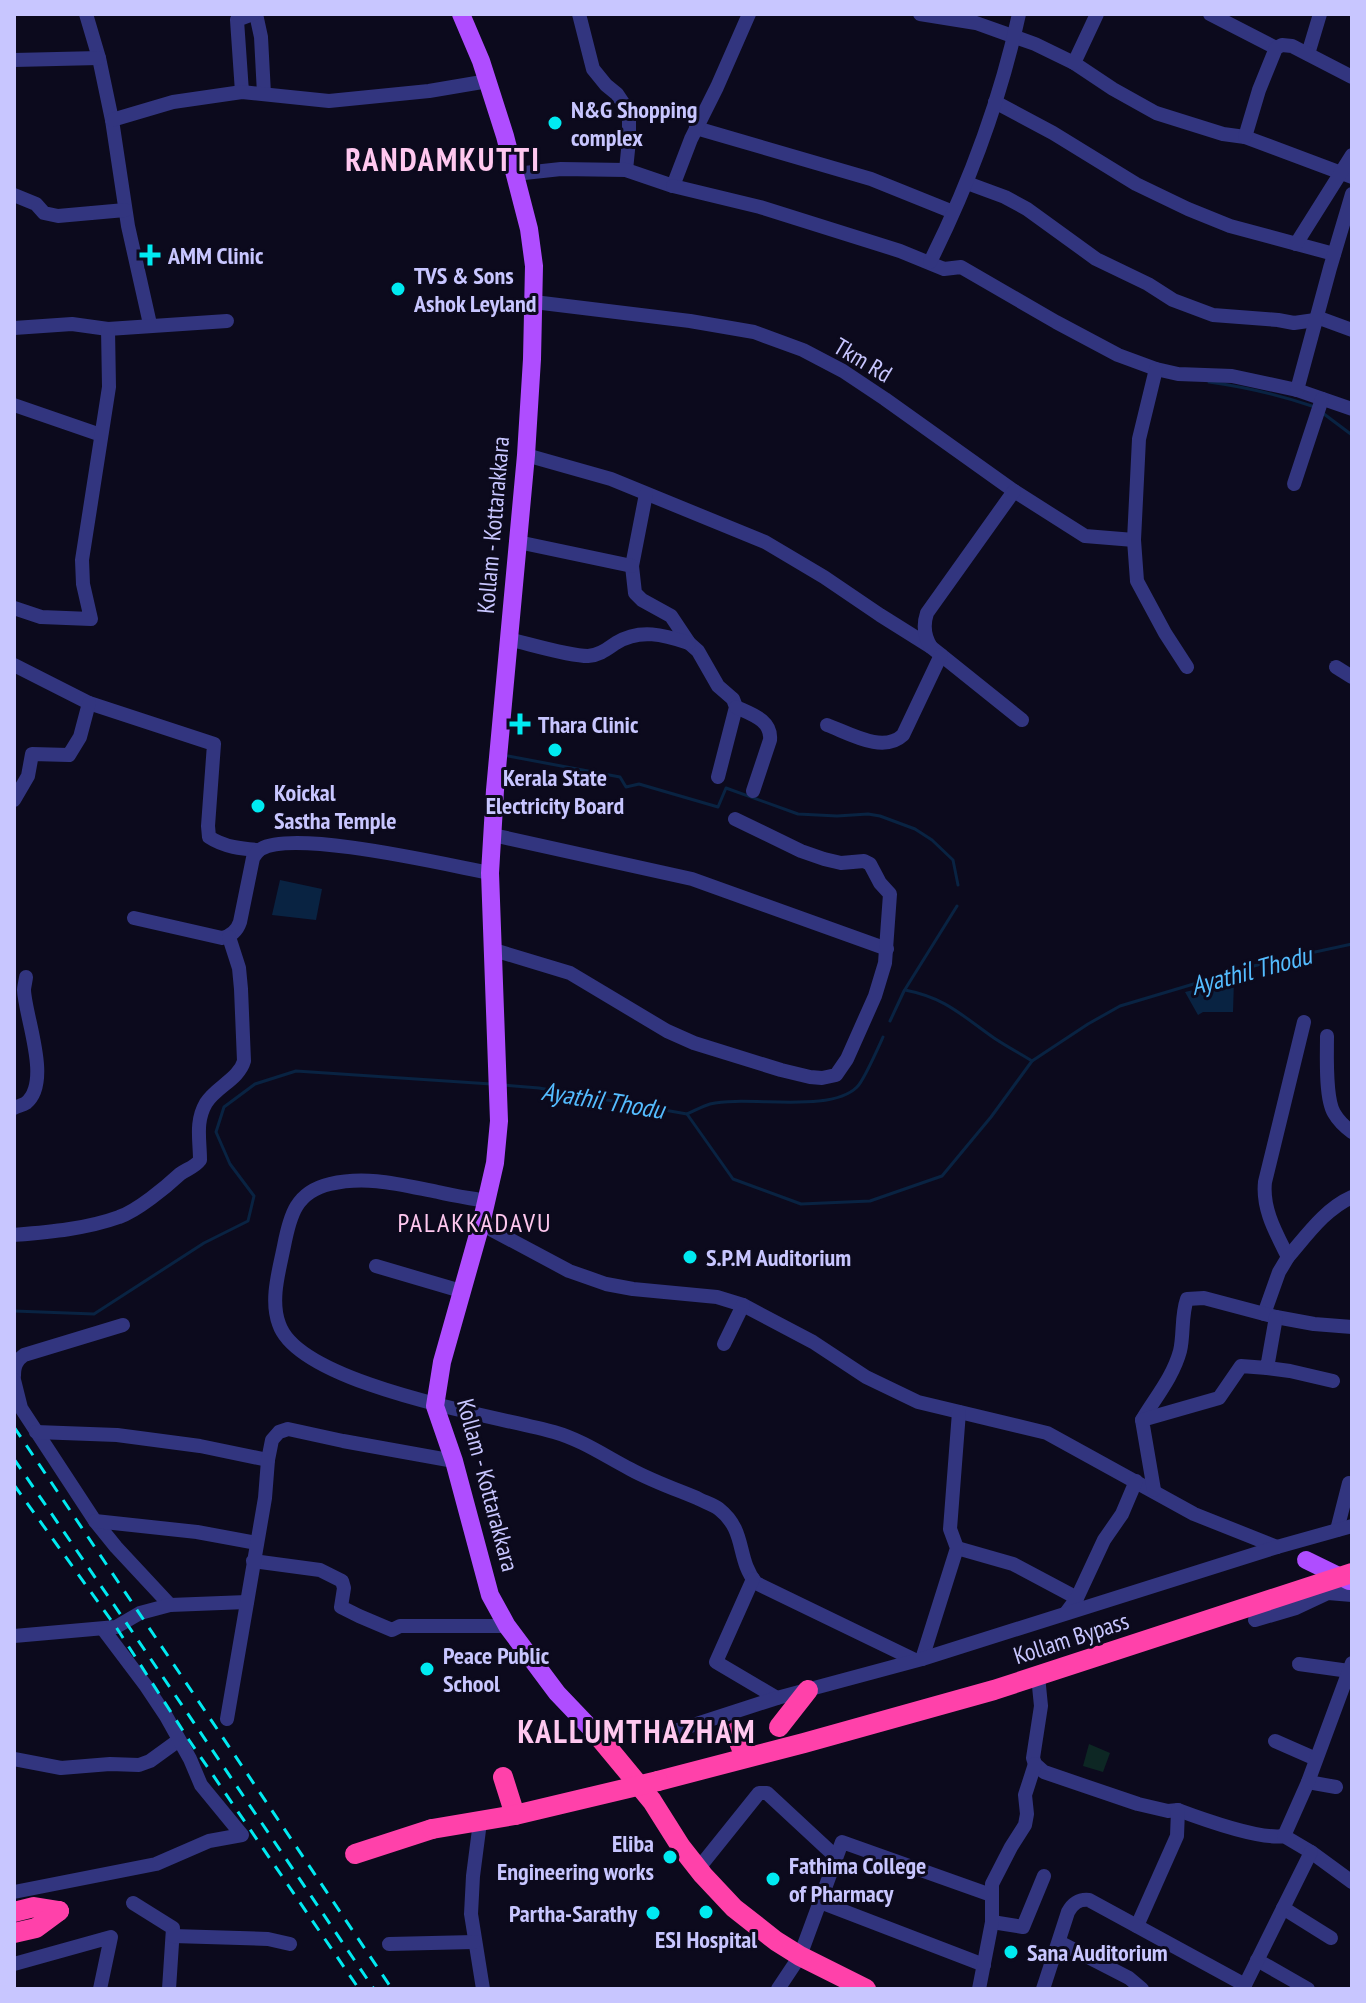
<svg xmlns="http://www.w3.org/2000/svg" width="1366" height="2003" viewBox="0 0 1366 2003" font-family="'PT Sans Narrow',sans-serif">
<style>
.green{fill:#0d2724}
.water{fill:#092342}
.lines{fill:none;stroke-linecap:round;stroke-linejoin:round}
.stream{stroke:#092342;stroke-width:3}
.minor{stroke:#32357f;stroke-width:14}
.major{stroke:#af4dff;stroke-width:18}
.highway{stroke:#ff41aa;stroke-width:20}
.rail{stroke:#00eaf1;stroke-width:3;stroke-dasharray:12 10;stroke-linecap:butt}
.highway-bridge{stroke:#ff41aa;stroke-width:20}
.poi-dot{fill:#00eaf1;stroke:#0c0a1d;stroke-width:3}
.labels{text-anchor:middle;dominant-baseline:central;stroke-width:6;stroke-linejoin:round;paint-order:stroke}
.poi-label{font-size:24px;font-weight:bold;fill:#c8c6ff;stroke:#0c0a1d;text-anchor:start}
.street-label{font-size:24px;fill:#c8c6ff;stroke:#0c0a1d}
.water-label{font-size:26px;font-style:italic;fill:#54bcff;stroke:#0c0a1d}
.neighbourhood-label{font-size:26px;letter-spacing:2px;fill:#ffc8ef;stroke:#0c0a1d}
.district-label{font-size:32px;font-weight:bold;letter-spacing:2px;fill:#ffc8ef;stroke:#0c0a1d}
</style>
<rect width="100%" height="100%" fill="#0c0a1d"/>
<polygon class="green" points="1089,1744 1110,1753 1103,1772 1083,1766"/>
<g class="water">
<polygon points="280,880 322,889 316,920 272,915"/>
<polygon points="1234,980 1233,1012 1203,1012 1198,1015 1185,992"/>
</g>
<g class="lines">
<g class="stream">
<path d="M1209 382C1245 387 1280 395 1315 407"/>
<polyline points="1324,414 1352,435"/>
<polyline points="508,756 620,777 626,787 639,784 718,807 726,788 798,814 837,816 868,814 880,816 915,829 932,840 953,860 958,885"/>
<path d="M905 990C946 998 961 1015 994 1038 1006 1046 1019 1053 1032 1061"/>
<polyline points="890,1021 904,991 957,906"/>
<polyline points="503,1085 539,1088 687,1114 733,1179 801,1204 870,1201 942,1176 991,1117 1032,1061 1088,1024 1120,1006 1264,963 1352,944"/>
<path d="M687 1114C694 1111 703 1106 710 1104 748 1095 830 1114 857 1087 864 1080 878 1048 883 1037"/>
<polyline points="14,1311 94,1314 204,1243 248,1221 254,1196 230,1164 216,1132 224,1107 255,1084 296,1071 491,1084"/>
</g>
<g class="minor">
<polyline points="86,14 99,58 112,120 128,226 150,324"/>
<polyline points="256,14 261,37 264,94"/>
<polyline points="579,14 593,69 606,85 617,94 625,106 629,120 629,140 626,170"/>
<polyline points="920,14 976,23 1035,44 1074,63 1113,89 1156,113 1223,134 1245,137 1352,177"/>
<polyline points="1210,14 1276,48"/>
<polyline points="1308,54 1320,14"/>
<polyline points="14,60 99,58"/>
<polyline points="1074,63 1097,14"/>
<polyline points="242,92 237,20 253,14"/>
<polyline points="995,102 1053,133 1136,184 1188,209 1230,226 1334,254"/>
<polyline points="112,120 173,102 242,92 329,101 429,91 488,81"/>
<polyline points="696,128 871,179 953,212"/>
<polyline points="1245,137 1259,90 1276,48 1282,45 1292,46 1352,77"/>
<polyline points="515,174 561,169 626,170 673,186 691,139 717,87 749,14"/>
<polyline points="967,183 1005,197 1027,209 1096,259 1148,284 1173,300 1213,315 1278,320 1294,323 1322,319 1352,330"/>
<polyline points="673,186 760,207 900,251 944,269 961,267 1056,322 1118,355 1156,369 1178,374 1232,376 1297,390 1352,409"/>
<polyline points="14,195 36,204 44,213 58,216 125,210"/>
<polyline points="1296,244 1352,155"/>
<path d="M930 262C970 182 1000 101 1019 14"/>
<polyline points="534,302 690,321 754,332 803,350 843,371 885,399 1014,491 1085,536 1134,540"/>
<polyline points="14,328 72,324 108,329 227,321"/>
<polyline points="1156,369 1139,439 1134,540 1137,581 1165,633 1187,667"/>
<polyline points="1297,390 1330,268 1352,194"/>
<polyline points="14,405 101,435"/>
<polyline points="526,455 611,479 765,542 824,577 880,615 931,647"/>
<polyline points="1294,484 1322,399"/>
<path d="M1014 491 927 613C923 625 924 636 931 647L1022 720"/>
<polyline points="646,494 632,566 635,593 642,600 671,616 689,643 698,651 718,686 733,699 736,707 718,777"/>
<polyline points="518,542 632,566"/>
<polyline points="14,608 41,617 91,619 83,584 82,560 109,387 108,329"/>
<path d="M508 639C530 644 568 656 588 656 600 655 607 649 616 643 640 628 664 635 689 643"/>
<path d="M14 665 89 703 214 744 208 826 209 837C224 847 242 849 259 850"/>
<polyline points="1336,667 1352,677"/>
<path d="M736 707C751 714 772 720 770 740L753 791"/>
<path d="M827 725C849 733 883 754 903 735L941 655"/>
<polyline points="14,800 28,776 32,754 69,755 80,737 89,703"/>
<polyline points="493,835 692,879 887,949"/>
<path d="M134 918 222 938C231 936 237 931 240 922L253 858C255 855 258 851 261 849 295 829 447 865 490 873"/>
<polyline points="494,950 570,973 667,1031 694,1043 781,1070 810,1077 822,1078 836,1075 847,1059 875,996 885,963 890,894 880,883 870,864 864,861 841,863 824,859 801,851 735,819"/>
<path d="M1327 1036C1327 1055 1325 1098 1334 1113 1338 1120 1345 1127 1352 1132"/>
<path d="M14 1108C18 1106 23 1105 26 1103 52 1082 25 1017 24 990 24 987 26 979 26 977"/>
<path d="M486 1201C470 1198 454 1196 438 1192 402 1185 367 1175 330 1184 296 1192 290 1215 284 1246 279 1271 270 1300 279 1324 299 1385 496 1416 554 1432 582 1440 605 1456 630 1469 652 1481 675 1489 697 1498 704 1502 713 1504 719 1509 747 1531 736 1559 756 1583L915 1660"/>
<polyline points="481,1224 569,1271 606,1284 633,1289 717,1297 743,1305 813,1342 866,1377 918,1402 1047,1433 1194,1514 1277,1547"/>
<path d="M14 1235C49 1232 86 1229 119 1217 137 1211 166 1187 180 1174 187 1169 195 1167 200 1160 200 1140 195 1122 206 1103 216 1087 239 1079 244 1061L241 989 239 968 229 937"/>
<path d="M1288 1257C1307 1235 1325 1209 1352 1197"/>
<polyline points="376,1266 461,1291"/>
<path d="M1264 1314 1279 1272 1288 1257C1276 1233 1262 1209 1265 1182L1304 1022"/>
<polyline points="724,1344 743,1305"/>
<polyline points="1267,1368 1290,1371 1333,1381"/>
<path d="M14 1376C14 1366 16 1361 24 1355L123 1325"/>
<polyline points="14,1380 21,1408 95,1521 116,1547 170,1605"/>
<path d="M1142 1420C1155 1398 1173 1377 1180 1351 1184 1334 1181 1316 1187 1299L1204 1298 1276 1317 1314 1324 1352 1327"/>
<polyline points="36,1432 117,1435 200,1446 268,1460"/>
<polyline points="1154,1490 1142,1420 1219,1398 1241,1366 1267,1368 1276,1317"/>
<polyline points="95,1521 197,1532 257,1543"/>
<polyline points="1337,1530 1349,1483"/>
<polyline points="957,1548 1013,1564 1077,1598"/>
<polyline points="253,1561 320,1570 342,1581 344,1588 341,1607 359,1616 392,1630 400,1626 507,1626"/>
<polyline points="753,1579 716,1662 777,1698"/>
<polyline points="1066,1613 1077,1598 1104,1540 1122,1514 1136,1481"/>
<polyline points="1255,1620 1296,1608 1328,1593 1352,1595"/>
<polyline points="14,1636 116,1627 140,1613 170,1605 247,1602"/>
<polyline points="922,1659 957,1548 950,1529 959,1412"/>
<polyline points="1299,1664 1349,1671"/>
<path d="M1038 1676 1041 1706 1033 1758 1035 1764 1044 1772 1138 1804 1168 1811 1178 1810C1202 1819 1261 1840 1284 1836L1311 1852 1352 1882"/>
<polyline points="227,1719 265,1498 268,1460 272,1440 279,1432 288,1429 343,1441 454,1461"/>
<polyline points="669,1733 777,1698 922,1659 1277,1547 1352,1526"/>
<polyline points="1275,1741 1316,1759"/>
<polyline points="14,1759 61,1768 110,1764 139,1765 150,1761 179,1740"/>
<polyline points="1308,1782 1336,1787"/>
<polyline points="480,1822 473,1876 471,1914 483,1989"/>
<polyline points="1284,1836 1308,1782 1352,1663"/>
<polyline points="698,1869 759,1793 767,1793 836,1857"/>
<polyline points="14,1892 156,1864 209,1841 242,1835 201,1785 190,1759 166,1716 146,1686 103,1629"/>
<polyline points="820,1902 984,1965"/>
<polyline points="133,1903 173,1928 169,1989"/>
<polyline points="1283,1908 1331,1938"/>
<polyline points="992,1922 1023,1927 1044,1876"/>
<polyline points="1137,1926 1177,1836 1178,1810"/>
<polyline points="173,1936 268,1939 290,1944"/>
<polyline points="1059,1942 1129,1978 1142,1989"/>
<polyline points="389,1944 474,1942"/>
<polyline points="1257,1960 1308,1989"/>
<polyline points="14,1964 111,1937 100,1989"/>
<polyline points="778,1989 800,1956 842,1842 991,1895"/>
<polyline points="979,1989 992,1922 992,1884 1011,1847 1025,1825 1027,1814 1025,1795 1035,1764"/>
<path d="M1043 1989 1068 1912C1073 1903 1079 1899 1089 1900L1245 1985"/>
<polyline points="1243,1989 1311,1852"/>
</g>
<g class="major">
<polyline points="461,14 481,61 505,136 529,229 534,266 532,359 526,455 495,790 490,873 499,1121 495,1163 481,1224 442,1362 435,1406 454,1461 490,1595 507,1626 557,1693 599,1737"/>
<polyline points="1306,1560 1349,1581"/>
</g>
<g class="highway">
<polyline points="779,1727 808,1690"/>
<polyline points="735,1732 745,1757"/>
<polyline points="599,1737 652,1801 681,1847 703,1875 734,1908 776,1941 800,1956 866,1989"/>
<polyline points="503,1777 515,1815"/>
<polyline points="658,1781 804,1743 994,1690 1352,1573"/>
<polyline points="355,1854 432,1829"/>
<polyline points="14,1912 34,1907 59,1911"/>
<polyline points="14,1933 36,1928 59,1911"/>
</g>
<g class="rail">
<polyline points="14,1427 392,1989"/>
<polyline points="14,1459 125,1621 374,1989"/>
<polyline points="14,1485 116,1627 189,1740 359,1989"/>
</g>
<polyline class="highway-bridge" points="432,1829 515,1815 658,1781"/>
</g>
<g class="poi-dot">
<circle cx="555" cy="123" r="8"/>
<path d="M146 243h8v8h8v8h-8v8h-8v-8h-8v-8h8z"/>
<circle cx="398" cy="289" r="8"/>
<path d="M516 712h8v8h8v8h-8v8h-8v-8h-8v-8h8z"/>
<circle cx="555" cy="750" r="8"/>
<circle cx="258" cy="806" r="8"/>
<circle cx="690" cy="1257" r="8"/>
<circle cx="427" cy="1669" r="8"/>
<circle cx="670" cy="1857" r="8"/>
<circle cx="773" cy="1879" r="8"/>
<circle cx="706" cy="1912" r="8"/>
<circle cx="653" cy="1913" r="8"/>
<circle cx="1011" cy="1952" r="8"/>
</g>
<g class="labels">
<g class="poi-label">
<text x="571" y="109">N&amp;G Shopping<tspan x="571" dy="28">complex</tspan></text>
<text x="168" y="255">AMM Clinic</text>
<text x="414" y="275">TVS &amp; Sons<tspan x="414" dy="28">Ashok Leyland</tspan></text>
<text x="538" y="724">Thara Clinic</text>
<text x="555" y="777" text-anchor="middle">Kerala State<tspan x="555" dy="28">Electricity Board</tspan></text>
<text x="274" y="792">Koickal<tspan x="274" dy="28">Sastha Temple</tspan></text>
<text x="706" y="1257">S.P.M Auditorium</text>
<text x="443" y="1655">Peace Public<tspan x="443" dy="28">School</tspan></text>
<text x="654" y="1843" text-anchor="end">Eliba<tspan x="654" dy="28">Engineering works</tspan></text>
<text x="789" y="1865">Fathima College<tspan x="789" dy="28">of Pharmacy</tspan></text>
<text x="637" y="1913" text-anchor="end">Partha-Sarathy</text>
<text x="706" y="1939" text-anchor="middle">ESI Hospital</text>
<text x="1027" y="1952">Sana Auditorium</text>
</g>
<g class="street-label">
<text transform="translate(863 360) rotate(31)">Tkm Rd</text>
<text transform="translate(493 525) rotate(-85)">Kollam - Kottarakkara</text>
<text transform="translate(488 1485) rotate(75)">Kollam - Kottarakkara</text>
<text transform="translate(1071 1638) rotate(-18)">Kollam Bypass</text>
</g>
<g class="water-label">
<text transform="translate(1251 970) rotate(-15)">Ayathil Thodu</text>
<text transform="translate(603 1100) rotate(9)">Ayathil Thodu</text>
</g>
<g class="neighbourhood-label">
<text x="475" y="1222">PALAKKADAVU</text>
</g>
<g class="district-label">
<text x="443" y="159">RANDAMKUTTI</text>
<text x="637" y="1731">KALLUMTHAZHAM</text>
</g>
</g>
<rect width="1366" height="2003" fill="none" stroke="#c8c6ff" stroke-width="32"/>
</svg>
